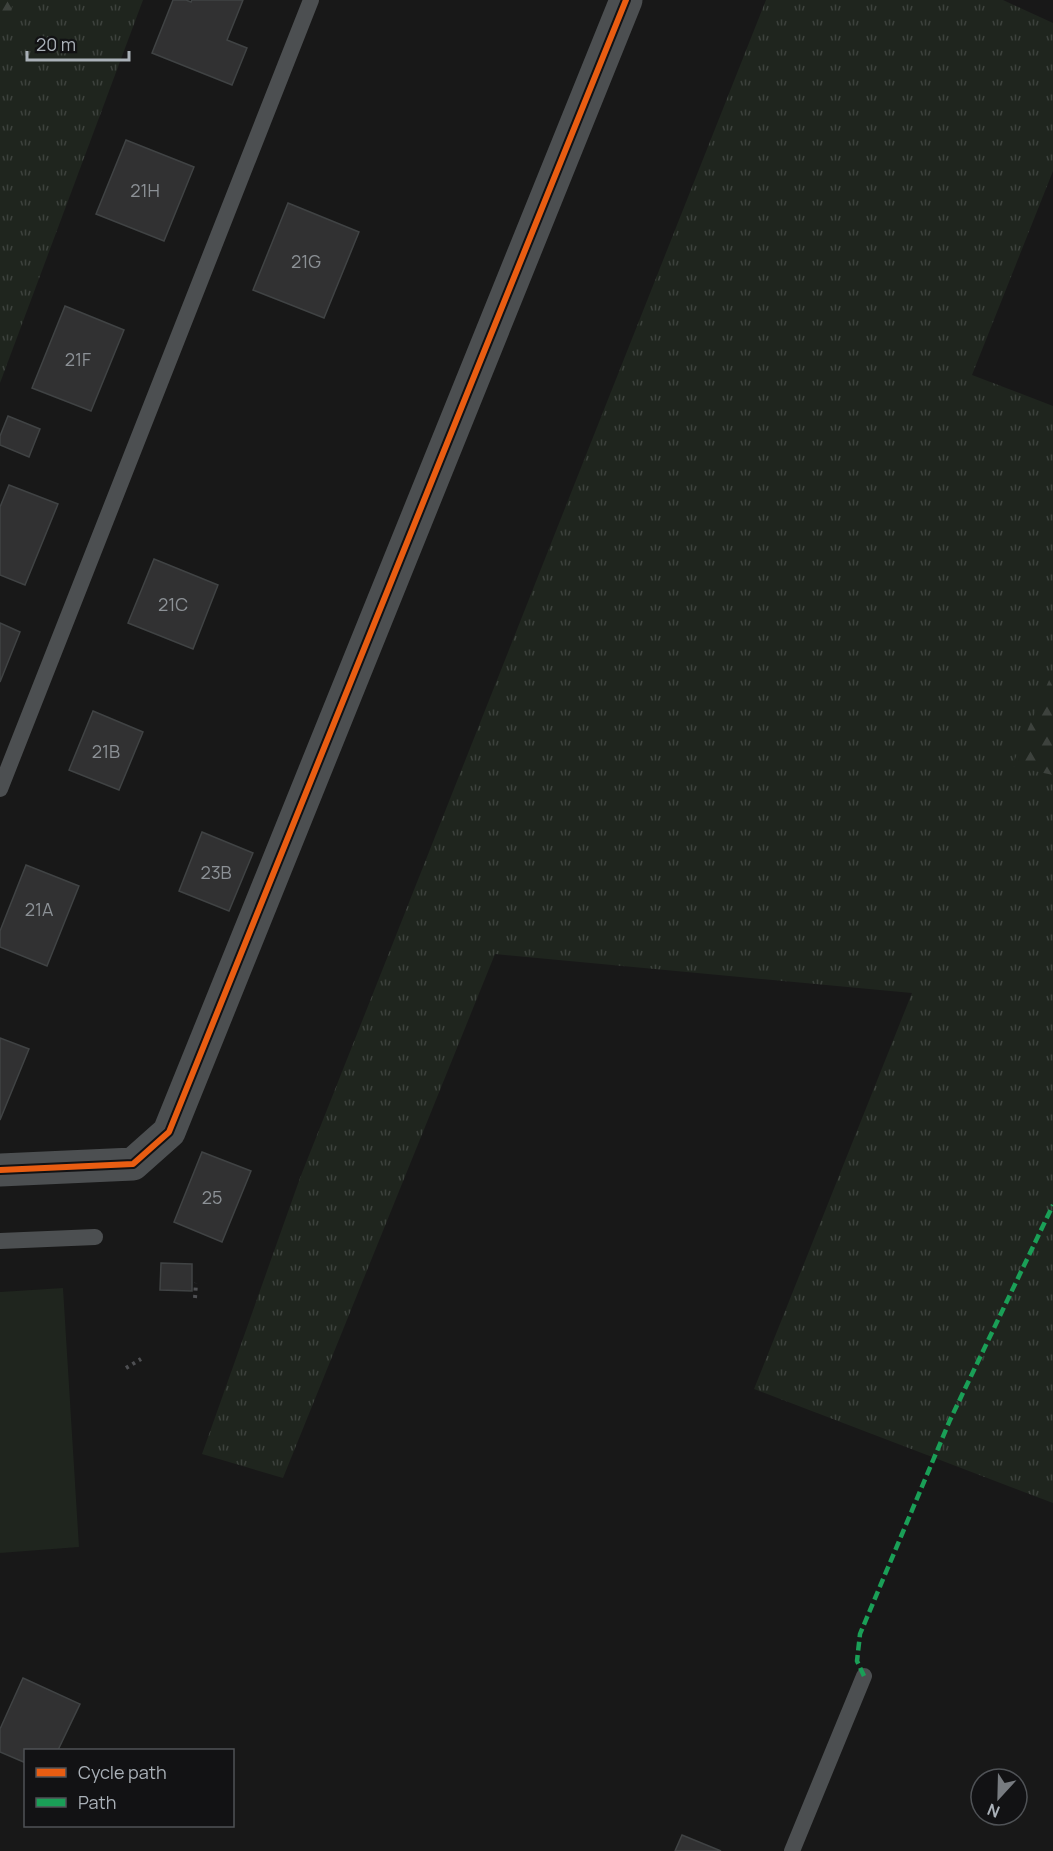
<svg xmlns="http://www.w3.org/2000/svg" width="1053" height="1851" viewBox="0 0 1053 1851" font-family="Manrope,sans-serif">
<style>
.grass{fill:url(#grass-tufts)}
.forest{fill:url(#forest-firs)}
.pitch{fill:#1f251e}
.building{fill:#313132;stroke:#404344;stroke-width:1.5}
.lines{fill:none;stroke-linecap:round;stroke-linejoin:round}
.path{stroke:#4e4f52;stroke-width:4;stroke-dasharray:3 4.5;stroke-linecap:butt}
.service{stroke:#4c4f51;stroke-width:16}
.minor{stroke:#4c4f51;stroke-width:33}
.quiet{stroke:#1a9f57;stroke-width:4.5;stroke-dasharray:9 4.5;stroke-linecap:butt}
.cycleway-casing{stroke:#121214;stroke-width:10}
.cycleway{stroke:#e95d12;stroke-width:6}
.labels{text-anchor:middle;dominant-baseline:central;stroke-width:6;stroke-linejoin:round;paint-order:stroke}
.number-label{font-size:18px;fill:#8c9196}
</style>
<defs>
<pattern id="grass-tufts" width="24" height="20" patternUnits="userSpaceOnUse" patternTransform="scale(1.5)"><rect width="24" height="20" fill="#1f251e"/><path d="M3 7l-1-3M5 7V3M7 7l1-3M15 17l-1-3M17 17v-4M19 17l1-3" fill="none" stroke="#3d423d"/></pattern>
<pattern id="forest-firs" width="22" height="20" patternUnits="userSpaceOnUse" patternTransform="scale(1.5)"><rect width="22" height="20" fill="#1f251e"/><path d="M5 1l3.5 6h-7zM16 11l3.5 6h-7z" fill="#3d423d"/></pattern>
</defs>
<rect width="100%" height="100%" fill="#181818"/>
<g class="grass">
<polygon points="0,0 143,0 0,383"/>
<polygon points="766,0 1003,0 1053,23 1053,171 972,375 1053,406 1053,1503 754,1389 912,993 495,954 283,1478 202,1454 300,1178"/>
</g>
<g class="forest">
<polygon points="0,0 14,0 7,22 0,24"/>
<polygon points="1053,671 1053,775 1012,766"/>
</g>
<polygon class="pitch" points="63,1288 79,1547 0,1553 0,1292"/>
<g class="building">
<polygon points="173,0 186,0 191,2 192,0 243,0 227,40 247,48 232,85 152,53"/>
<polygon points="126,140 194,167 164,241 96,214"/>
<polygon points="288,203 359,232 324,318 253,290"/>
<polygon points="65,306 124,330 91,411 32,388"/>
<polygon points="8,416 40,429 29,457 0,445 0,436"/>
<polygon points="9,485 58,504 25,585 0,575 0,507"/>
<polygon points="154,559 218,585 193,649 128,623"/>
<polygon points="0,623 20,632 0,682"/>
<polygon points="93,711 143,732 119,790 69,770"/>
<polygon points="202,832 253,853 229,911 179,891"/>
<polygon points="26,865 79,886 47,966 0,947 0,931"/>
<polygon points="0,1038 29,1049 0,1120"/>
<polygon points="202,1152 251,1171 222,1242 174,1222"/>
<polygon points="161,1263 192,1264 192,1291 160,1290"/>
<polygon points="23,1678 80,1704 58,1750 26,1750 26,1763 0,1752 0,1729"/>
<polygon points="682,1835 721,1851 675,1851"/>
</g>
<g class="lines">
<g class="path">
<polyline points="195,1298 196,1283"/>
<polyline points="126,1368 141,1359"/>
</g>
<g class="service">
<polyline points="0,789 311,0"/>
<polyline points="0,1241 95,1237"/>
<polyline points="792,1851 864,1676"/>
</g>
<polyline class="minor" points="0,1170 133,1164 169,1132 626,0"/>
<polyline class="quiet" points="864,1676 857,1661 860,1634 950,1420 1053,1205"/>
<g class="cycleway-casing">
<polyline id="cycleway" points="0,1170 133,1164 169,1132 626,0"/>
</g>
<use href="#cycleway" class="cycleway"/>
</g>
<g class="labels">
<g class="number-label">
<text x="145" y="190">21H</text>
<text x="306" y="261">21G</text>
<text x="78" y="359">21F</text>
<text x="173" y="604">21C</text>
<text x="106" y="751">21B</text>
<text x="216" y="872">23B</text>
<text x="39" y="909">21A</text>
<text x="212" y="1197">25</text>
</g>
</g>
<rect x="24" y="1749" width="210" height="78" fill="#121214" stroke="#4f5256" stroke-width="1.5"/>
<rect x="36" y="1768" width="30" height="9" fill="#e95d12" stroke="#4f5256" stroke-width="1.5"/>
<text x="78" y="1779" font-size="18" fill="#aab1b8">Cycle path</text>
<rect x="36" y="1798" width="30" height="9" fill="#1a9f57" stroke="#4f5256" stroke-width="1.5"/>
<text x="78" y="1809" font-size="18" fill="#aab1b8">Path</text>
<g transform="translate(999 1797) rotate(202)"><circle r="28" fill="#121214" stroke="#4f5256" stroke-width="1.5"/>
<path d="M0-4.5L10 22L0 15L-10 22Z" fill="#777b80"/>
<text y="-9" font-size="16" font-weight="bold" text-anchor="middle" fill="#aab1b8">N</text>
</g>
<path d="M27 51v9h102v-9" fill="none" stroke="#aab1b8" stroke-width="3"/>
<text x="36" y="51" font-size="18" fill="#aab1b8" stroke="#121214" stroke-width="4.5" paint-order="stroke">20 m</text>
</svg>
